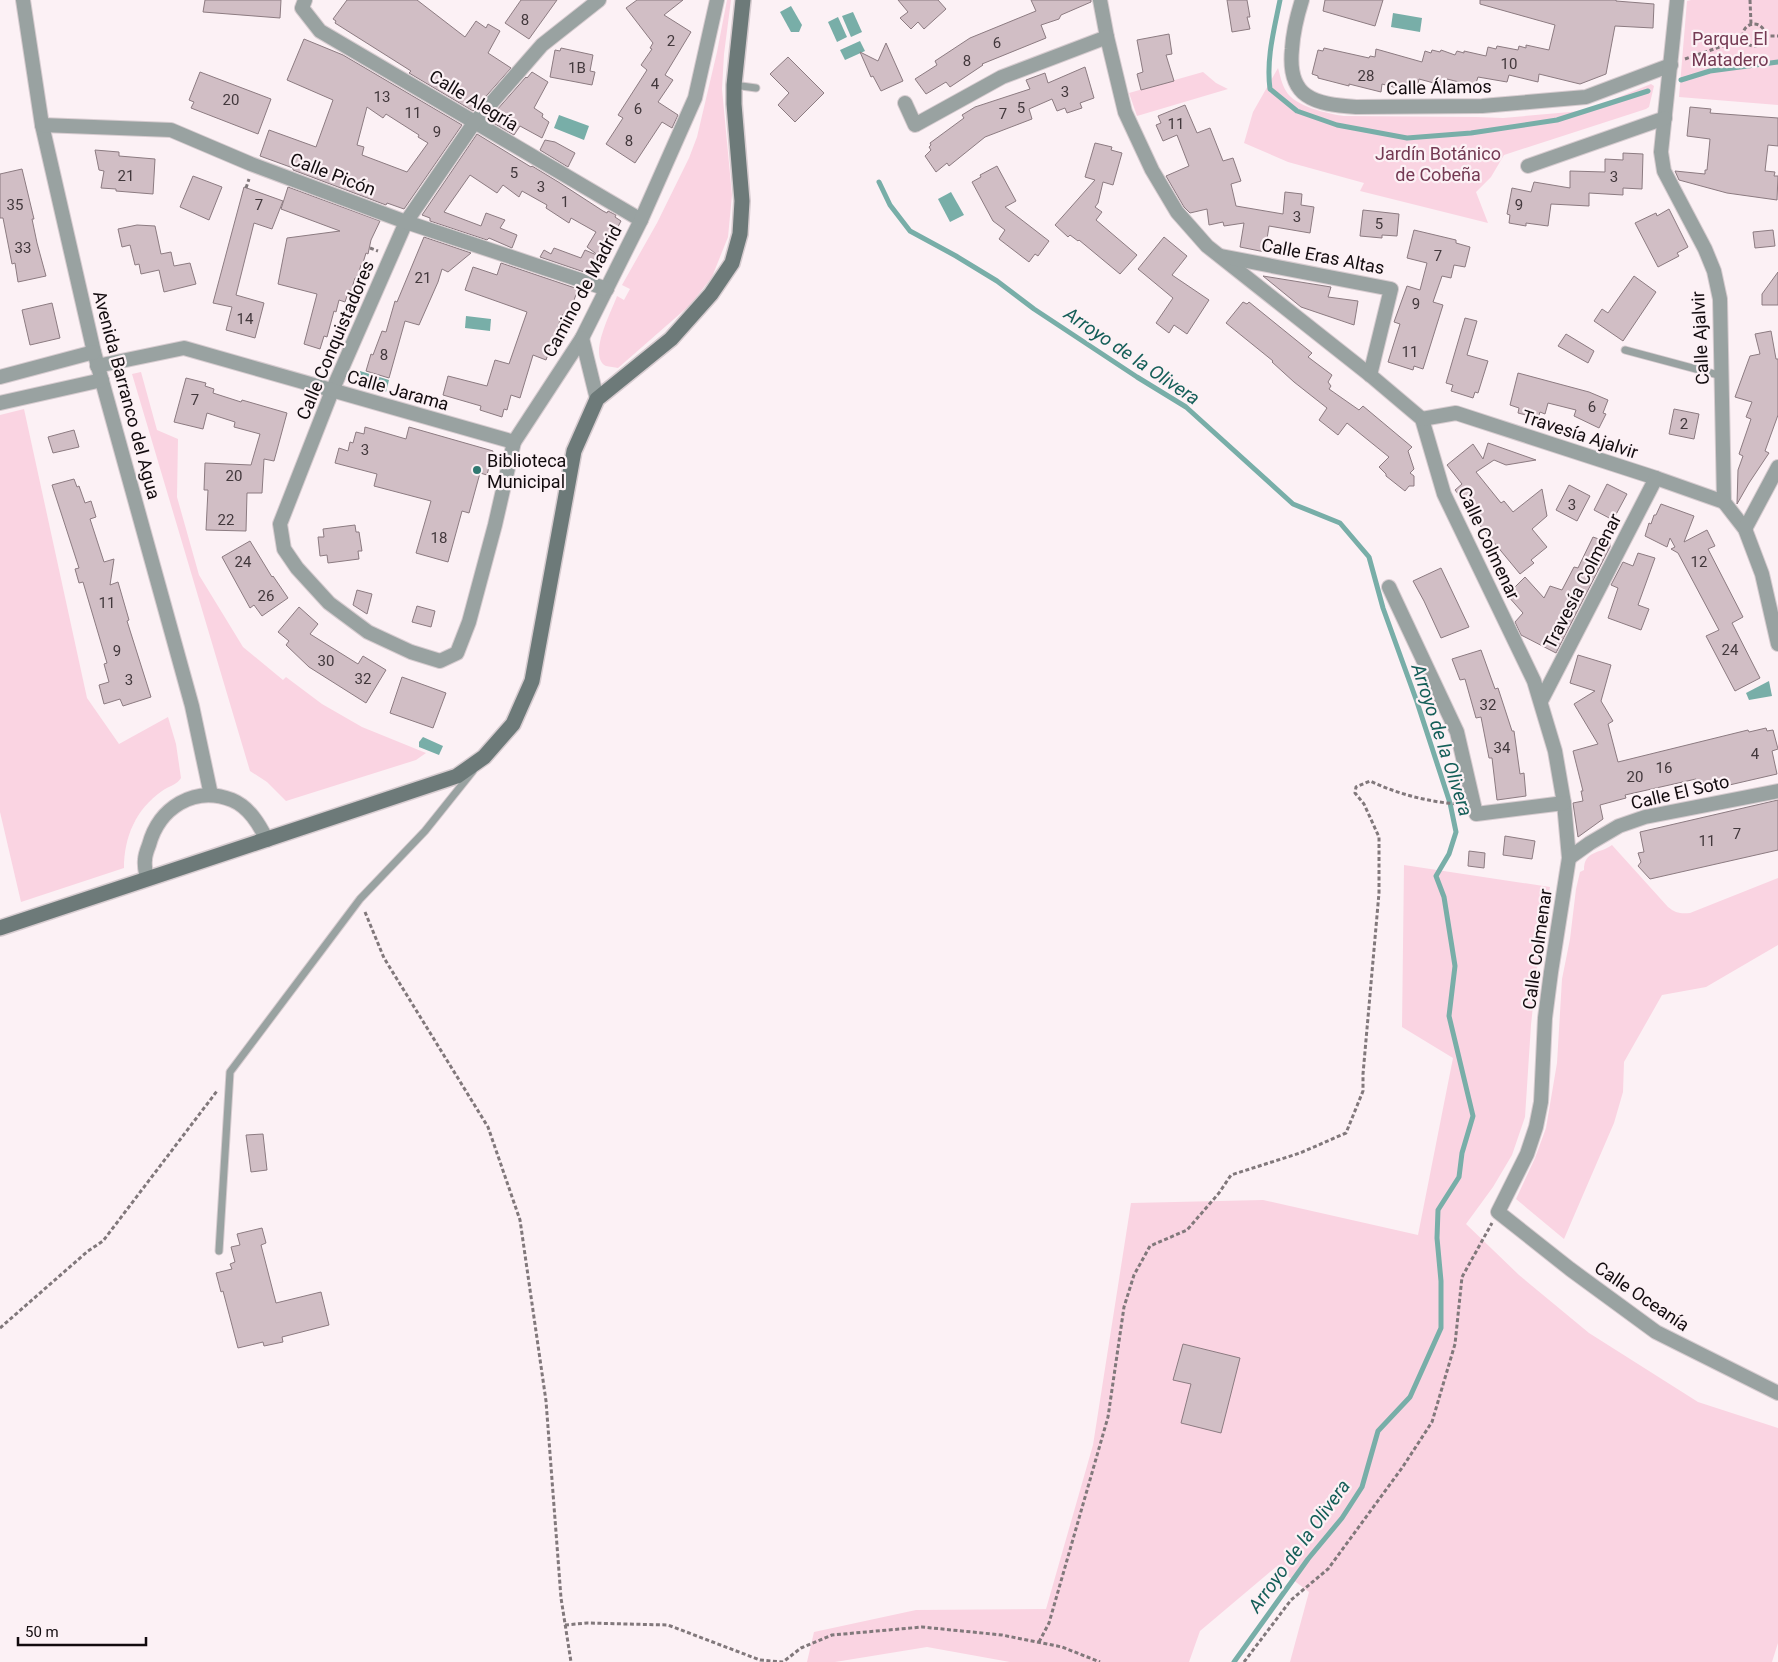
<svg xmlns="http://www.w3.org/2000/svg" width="1778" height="1662" viewBox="0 0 1778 1662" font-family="Roboto,sans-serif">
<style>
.green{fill:#fad4e2}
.water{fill:#78aea8}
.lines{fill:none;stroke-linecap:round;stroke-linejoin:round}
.stream{stroke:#78aea8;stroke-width:5}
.building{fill:#d1bec5;stroke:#8c7b81;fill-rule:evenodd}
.lane-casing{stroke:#d7ccd0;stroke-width:9}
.street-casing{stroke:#d7ccd0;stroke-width:16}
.secondary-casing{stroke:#d7ccd0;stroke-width:18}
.path{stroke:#81787b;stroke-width:3;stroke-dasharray:4 2.5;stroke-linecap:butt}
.lane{stroke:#99a2a1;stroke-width:7}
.street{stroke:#99a2a1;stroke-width:14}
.secondary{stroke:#6d7a79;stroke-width:15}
.poi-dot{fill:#307871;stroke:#fcf1f5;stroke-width:2}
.labels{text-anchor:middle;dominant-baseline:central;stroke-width:4.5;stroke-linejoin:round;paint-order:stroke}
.number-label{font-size:15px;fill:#42383c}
.park-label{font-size:18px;fill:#743a53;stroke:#fcf1f5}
.street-label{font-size:18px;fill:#120b0e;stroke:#fcf1f5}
.poi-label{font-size:18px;fill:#120b0e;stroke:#fcf1f5;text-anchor:start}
.water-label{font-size:19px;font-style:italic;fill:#145e58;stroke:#fcf1f5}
</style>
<rect width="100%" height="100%" fill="#fcf1f5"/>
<g class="green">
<path d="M727 0H731L724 54 722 89 732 195 728 237 712 277 690 305 618 368C615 367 609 367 606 366 587 356 612 311 617 296L624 300 630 289 622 285 657 223 689 158 697 137 717 52Z"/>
<polygon points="1691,0 1778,0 1778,105 1679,97 1687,1"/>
<path d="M1278 68C1280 75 1282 85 1286 91 1294 106 1328 114 1344 116L1476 117 1503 118 1570 112 1587 110 1651 84 1654 86 1649 107 1646 109 1504 155 1491 177 1476 192 1488 223 1360 191 1364 183 1288 162 1244 143 1253 112Z"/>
<polygon points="1203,72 1216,83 1228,89 1137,116 1129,93"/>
<polygon points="141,372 157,430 178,439 177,497 199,575 243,647 283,680 286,677 322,704 362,727 426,753 416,760 286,801 267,782 250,771 132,374"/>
<path d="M24 409 87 698 119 744 168 717 176 744 181 778C177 785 169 786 162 791 136 809 124 837 124 868L21 902 0 812V415Z"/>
<path d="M1612 845 1668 907C1675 913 1681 914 1690 913L1778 878V945L1706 987 1662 995 1624 1062 1623 1092 1614 1123 1564 1239 1516 1199 1535 1158 1546 1128 1557 1063 1562 979 1570 939 1576 889 1580 872 1584 870C1584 850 1600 854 1612 845Z"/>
<polygon points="1404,865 1550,887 1537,968 1531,1025 1525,1117 1512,1155 1493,1187 1466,1224 1519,1275 1589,1333 1698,1402 1778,1428 1778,1643 1772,1662 1290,1662 1309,1592 1276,1567 1200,1631 1189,1662 1010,1662 927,1647 835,1662 807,1662 814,1632 916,1610 1046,1609 1093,1445 1131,1203 1263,1200 1418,1235 1453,1058 1402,1027"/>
</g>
<g class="water">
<polygon points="791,6 802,25 799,32 791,32 780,12"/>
<polygon points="853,12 862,32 851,37 842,16"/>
<polygon points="1393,13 1422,18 1420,32 1391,27"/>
<polygon points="838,17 847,37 837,42 828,22"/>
<polygon points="860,41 865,51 845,60 840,50"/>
<polygon points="559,115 589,126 584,140 554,128"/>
<polygon points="951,192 964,215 950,222 938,199"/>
<polygon points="466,316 491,319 490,331 465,328"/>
<polygon points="360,371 389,380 386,392 356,383"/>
<polygon points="1769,681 1772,696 1749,700 1746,693"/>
<polygon points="423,737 443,746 439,755 419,747 419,742"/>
</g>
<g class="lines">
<g class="stream">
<path d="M1280 0C1274 30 1266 59 1270 89L1297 111 1337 125 1407 138 1471 133 1557 120 1648 91"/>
<polyline points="1681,80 1710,71 1778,62"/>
<polyline points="879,182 890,205 910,231 956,256 997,281 1034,309 1137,377 1186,407 1293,504 1340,523 1369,557 1383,608 1417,702 1450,803 1456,832 1449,854 1436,876 1444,897 1455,966 1449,1016 1473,1116 1462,1153 1459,1177 1438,1210 1437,1238 1441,1281 1441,1328 1410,1397 1378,1431 1362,1487 1342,1518 1308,1559 1234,1662"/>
</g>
</g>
<g class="building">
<polygon points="205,0 281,0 280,18 203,12"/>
<polygon points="347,0 417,0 465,37 476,21 486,28 488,24 500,31 488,53 511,68 473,111 409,73 411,71 335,23 336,21 333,19"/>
<polygon points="521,0 557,0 529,39 505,23"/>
<polygon points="637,0 683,0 664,15 691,32 665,75 673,80 658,102 678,115 672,128 662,122 635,163 606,144 623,118 618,115 647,70 641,65 652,49 650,48 653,43 626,8"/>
<polygon points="898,0 938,0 946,9 924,29 918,22 911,29 900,18 908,12"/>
<polygon points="1031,0 1091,0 1091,2 1061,15 1059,19 1041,25 1046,38 982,64 983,65 950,87 946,82 926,94 915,79 937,65 935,61 970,38 1036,11"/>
<polygon points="1227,0 1247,0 1250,17 1247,17 1250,29 1232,32"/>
<polygon points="1325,0 1383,0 1375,26 1323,11"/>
<polygon points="1480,0 1616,0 1616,1 1654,4 1653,28 1615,26 1606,74 1580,84 1539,74 1538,82 1509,75 1507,82 1478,77 1475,86 1447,79 1445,86 1419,79 1418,84 1414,83 1412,92 1382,84 1381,92 1349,84 1349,86 1318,78 1318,76 1312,74 1318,50 1323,51 1324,48 1369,58 1370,56 1375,57 1376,49 1422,62 1425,51 1431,53 1432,50 1440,52 1441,50 1455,55 1457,51 1464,53 1464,51 1486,56 1488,47 1496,49 1497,46 1518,50 1519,46 1526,48 1526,45 1549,50 1555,25 1480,4"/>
<polygon points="1169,34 1172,54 1166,55 1174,81 1141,90 1137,74 1143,72 1137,40"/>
<path d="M304 39 343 55 462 125 404 209 387 203 386 205 293 170V168L260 156 269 130 316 147 333 100 287 80ZM367 107 383 118 386 114 419 135 418 137 428 143 407 172 362 155 364 147 357 145Z"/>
<polygon points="886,43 903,81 881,91 873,76 871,77 860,52 878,61"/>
<polygon points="561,48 593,55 590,71 595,72 592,85 550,77 555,50 560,51"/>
<polygon points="788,57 824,93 795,122 778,105 789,93 770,74"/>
<polygon points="1085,67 1094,98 1080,103 1082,108 1067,113 1065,108 1057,111 1052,99 1029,109 1032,119 985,137 949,166 947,163 936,172 925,156 931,150 929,147 931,145 930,143 964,118 962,115 975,107 1030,89 1026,80 1045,73 1048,83"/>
<polygon points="200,72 271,99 258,134 191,108 194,102 189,100"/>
<polygon points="532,72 548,82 534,108 543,114 542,117 549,122 542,138 520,126 514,135 488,120 526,77 527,78"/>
<polygon points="1185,105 1197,133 1210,128 1223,161 1233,158 1241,181 1231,184 1236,206 1283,214 1285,192 1302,194 1301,205 1314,207 1310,233 1269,226 1265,252 1240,247 1244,223 1224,226 1223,222 1209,225 1207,209 1190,213 1184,207 1166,176 1189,166 1177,135 1163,141 1156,125 1161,123 1158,116"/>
<polygon points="1690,107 1711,109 1710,113 1778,118 1778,146 1768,145 1765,171 1775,172 1774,176 1778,176 1777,200 1727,193 1679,180 1675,171 1705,174 1705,170 1707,170 1710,139 1687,136"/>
<polygon points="477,134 531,167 532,166 560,183 603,211 607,213 608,211 616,215 615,217 621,221 609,244 605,242 593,275 540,257 544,250 551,254 554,248 581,258 585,250 599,256 587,247 596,232 571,218 569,223 546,208 547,205 522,191 519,197 503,185 497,193 470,175 444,212 481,226 486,213 505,220 500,228 517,235 512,248 489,238 487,240 430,221 430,218 422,215"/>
<polygon points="545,140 555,142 575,153 568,167 540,150"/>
<polygon points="1095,143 1112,147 1111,150 1122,153 1113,185 1103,182 1098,203 1095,207 1102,212 1096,220 1137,255 1120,274 1079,240 1078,241 1070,235 1068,237 1055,225 1095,180 1085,177"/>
<polygon points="95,150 119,152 119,156 155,159 153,194 116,191 116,189 101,188 104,171 99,170"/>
<polygon points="1623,153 1643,154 1642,189 1623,188 1623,195 1589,193 1589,206 1551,204 1548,226 1526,223 1526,226 1509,223 1510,215 1507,214 1512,188 1531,192 1534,182 1570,188 1570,171 1605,172 1605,159 1623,160"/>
<polygon points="997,166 1016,201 1005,207 1049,241 1038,256 1035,254 1029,262 999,239 1005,230 993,221 972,182 981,177 980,175"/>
<polygon points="22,169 34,219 32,219 37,243 46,276 18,282 15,263 12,264 3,218 0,218 0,174"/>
<polygon points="193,176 222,187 209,220 180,207"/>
<polygon points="244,187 283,201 272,229 254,223 236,295 264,303 255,338 226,330 232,307 213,303"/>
<polygon points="288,187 380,221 371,240 368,254 366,253 362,266 361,265 357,278 355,278 351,291 349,290 345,302 339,300 336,312 334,311 327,337 324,336 320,349 304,344 317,294 278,284 287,238 340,231 281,209"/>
<polygon points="1669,209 1688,247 1677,253 1679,256 1658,267 1635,223 1656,213 1657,216"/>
<polygon points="1363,210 1399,214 1397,236 1382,235 1382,238 1360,236"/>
<polygon points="137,225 155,226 161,254 171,252 174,266 190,263 196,284 164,292 159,270 141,274 139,264 135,265 130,245 122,247 118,229"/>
<polygon points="1414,230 1456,240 1456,243 1470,247 1465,267 1454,265 1451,278 1442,276 1433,302 1443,305 1423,369 1414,366 1413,370 1388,362 1400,324 1394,322 1407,286 1420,290 1427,263 1407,258"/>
<polygon points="1773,230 1775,246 1755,248 1753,232"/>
<polygon points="424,237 471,253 448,272 442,269 438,282 419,325 405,321 389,378 366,371 371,354 373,355 382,331 386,332 395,301 397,302"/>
<polygon points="1164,237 1187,256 1172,275 1209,300 1187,334 1174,325 1169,333 1156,323 1173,298 1138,269"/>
<polygon points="501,263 578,289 568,317 562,315 546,360 533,355 520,398 511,395 507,410 504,409 502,417 480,410 481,406 443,395 448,376 487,386 495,360 509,364 527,312 465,290 473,267 497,275"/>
<polygon points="1778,272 1778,305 1762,305 1762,294"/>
<polygon points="1263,276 1331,287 1328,297 1358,301 1354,325 1301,307"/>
<polygon points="1634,276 1656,292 1623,341 1594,321 1602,309 1608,313"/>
<polygon points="1243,302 1247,304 1249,302 1312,353 1308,357 1332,375 1328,382 1331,386 1329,389 1359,410 1363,406 1412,447 1408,451 1414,469 1410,473 1414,476 1414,486 1409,486 1405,491 1386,476 1386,474 1379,467 1389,457 1347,423 1338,435 1319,420 1327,408 1294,382 1272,362 1273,361 1226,323"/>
<polygon points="52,303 60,338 30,345 22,310"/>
<polygon points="1465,318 1477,321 1467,355 1488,361 1478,393 1475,392 1473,398 1451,391 1453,385 1446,383"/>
<polygon points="1771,331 1776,359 1778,359 1778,415 1765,451 1769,453 1749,483 1737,504 1738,470 1743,456 1739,454 1751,419 1746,417 1752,402 1735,397 1750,356 1760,354 1755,334"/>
<polygon points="1566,334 1594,351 1588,363 1558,346"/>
<polygon points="1518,373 1589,392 1608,400 1603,413 1606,414 1599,428 1574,416 1576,410 1548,403 1545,414 1540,412 1538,418 1518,413 1519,408 1510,405"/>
<polygon points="186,378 206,383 205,386 214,389 213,393 241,402 242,400 287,413 274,461 264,459 262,493 247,493 246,531 206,530 208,490 204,490 205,463 251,465 260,434 234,427 235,422 207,413 203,429 174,422"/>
<polygon points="1674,409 1699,414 1694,439 1669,434"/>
<polygon points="365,427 406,439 409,427 493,451 487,475 480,473 469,513 462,511 448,562 416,553 431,501 374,486 377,474 335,463 339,448 348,451 350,442 353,443 356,432 364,434"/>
<polygon points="74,430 79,447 53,453 48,437"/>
<polygon points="1488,443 1536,460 1506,465 1494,460 1476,472 1501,503 1504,501 1513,512 1542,489 1547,516 1532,529 1547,547 1531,560 1534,563 1520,574 1482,528 1477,522 1479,520 1455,490 1462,484 1447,465 1473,444 1483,459"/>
<polygon points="74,479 77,487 79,486 85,503 91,501 96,517 90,519 104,562 114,559 110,585 118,582 129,620 127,621 151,697 123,706 120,699 104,704 99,685 109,682 104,664 107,663 83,582 79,583 75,569 79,568 52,485"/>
<polygon points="1607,484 1627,494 1613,520 1594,510"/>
<polygon points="1569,485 1590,496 1577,521 1556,510"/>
<polygon points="1661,504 1694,516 1684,542 1707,530 1715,546 1708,549 1743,617 1732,623 1760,678 1735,691 1706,636 1719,630 1678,553 1671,549 1675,547 1670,538 1667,547 1645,536 1649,523 1651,524 1654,515 1656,515"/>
<polygon points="355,525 356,532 359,532 362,551 358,551 359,559 328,563 327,555 320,556 318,537 324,537 323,529"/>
<polygon points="1593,537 1610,543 1610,547 1556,653 1521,635 1515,622 1523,613 1507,595 1525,577 1544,598 1550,586 1562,590 1574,567 1578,568"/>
<polygon points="250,541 272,577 273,576 288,598 262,616 254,605 250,608 222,557"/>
<polygon points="1638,553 1655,558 1638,605 1649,609 1641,630 1608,618 1618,588 1611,585 1623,562 1633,566"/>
<polygon points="1441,568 1469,627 1441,638 1424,601 1413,581"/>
<polygon points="357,590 372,594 367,614 353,605"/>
<polygon points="417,606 435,611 431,627 412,622"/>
<polygon points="299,607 318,624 310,634 358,664 363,656 386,670 366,703 309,667 286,645 289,641 278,632"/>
<polygon points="1481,650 1495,689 1498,688 1512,731 1514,731 1520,774 1524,773 1526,796 1497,800 1492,758 1489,758 1481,717 1476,718 1465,679 1460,680 1452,659"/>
<polygon points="1578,655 1611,665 1601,701 1613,721 1608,724 1618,762 1748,730 1749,732 1766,728 1767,731 1773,730 1778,749 1772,751 1777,774 1699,792 1696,779 1625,795 1626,798 1600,805 1603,819 1578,837 1573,803 1583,801 1581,791 1583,791 1573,751 1598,744 1574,704 1595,691 1570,683"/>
<polygon points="402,677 446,693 433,728 390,713"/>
<polygon points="1778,800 1778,850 1650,879 1638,866 1641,862 1638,853 1644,852 1640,832"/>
<polygon points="1505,836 1535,841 1532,859 1503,855"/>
<polygon points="1469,851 1485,853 1484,868 1468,866"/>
<polygon points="263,1134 267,1170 251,1172 246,1135"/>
<polygon points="262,1228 266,1243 261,1245 276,1303 321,1292 329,1325 282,1337 283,1342 264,1346 263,1342 238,1348 223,1291 221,1292 216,1273 232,1269 230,1264 235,1262 231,1247 240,1245 237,1234"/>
<polygon points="1183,1344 1240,1358 1221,1433 1181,1423 1191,1384 1173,1380"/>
</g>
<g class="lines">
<g class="lane-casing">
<g id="lane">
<polyline points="734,85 756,88"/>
<polyline points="1625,350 1722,376"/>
<polyline points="219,1251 230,1072 360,899 425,831 473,771"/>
</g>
</g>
<g class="street-casing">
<g id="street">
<polyline points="23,0 42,125 94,352 192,706 211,795"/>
<polyline points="305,0 302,8 320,31 641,220"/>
<polyline points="599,0 542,45 474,123 406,222 332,391 280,524 284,549 297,568 329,603 368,632 411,652 440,661 457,653 469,622 495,525 514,442 582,338 641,220 695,98 717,0"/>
<polyline points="1100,0 1107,37 1125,112 1152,170 1177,212 1207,246 1370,375 1422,419 1444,494 1534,681 1555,751 1564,803 1569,858 1551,972 1545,1018 1541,1102 1536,1127 1527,1154 1498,1212 1570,1269 1656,1332 1778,1393"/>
<path d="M1302 0C1297 16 1293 32 1292 49 1287 98 1314 104 1356 107L1482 106 1586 97 1671 65"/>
<polyline points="1677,0 1661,152 1664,171 1705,249 1714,271 1720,299 1724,502 1745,529 1762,574 1778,644"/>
<polyline points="905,103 915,125 1002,77 1107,37"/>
<polyline points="42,125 171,130 251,164 406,222 607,289"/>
<polyline points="1528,166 1665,118"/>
<polyline points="1221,256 1391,289 1370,375"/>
<polyline points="582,338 597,399"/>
<polyline points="97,366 184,348 514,442"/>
<polyline points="0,377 94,352"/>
<polyline points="0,403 102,380"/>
<polyline points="1422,419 1456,413 1656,478 1724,502"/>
<polyline points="1745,529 1778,467"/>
<polyline points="1389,587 1457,732 1476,814 1564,803"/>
<polyline points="1541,701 1656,478"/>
<polyline points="1569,858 1590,843 1619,826 1645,817 1778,791"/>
<path d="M147 879C146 873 144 866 145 860 145 855 147 850 149 845 159 808 194 785 232 800 249 807 259 824 267 840"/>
</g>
</g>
<g class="secondary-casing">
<polyline id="secondary" points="0,928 457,776 484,757 513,724 532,681 574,451 597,399 671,339 711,294 732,263 740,234 742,201 734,104 734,85 743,0"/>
</g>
<g class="path">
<polyline points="1750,0 1751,24"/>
<circle cx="1754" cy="35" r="11"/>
<polyline points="1764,36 1778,36"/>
<polyline points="1685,59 1743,39"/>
<polyline points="246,188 249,179"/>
<polyline points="370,248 378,251"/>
<polyline points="365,912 384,958 488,1127 520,1220 546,1401 561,1598 571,1662"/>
<polyline points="0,1328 88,1251 103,1241 217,1091"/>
<polyline points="565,1625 587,1623 668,1625 760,1660 783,1662 801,1648 832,1635 922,1627 1002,1635 1062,1647 1100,1662"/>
<path d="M1039 1642 1049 1623 1108 1417 1124 1307 1134 1275 1150 1246 1187 1230 1219 1193 1231 1175 1300 1153 1346 1133 1363 1091V1074L1379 893V837L1364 804 1355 793 1356 787 1370 781C1398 794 1428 802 1458 804"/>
<polyline points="1244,1662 1291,1600 1328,1569 1402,1468 1432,1422 1455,1344 1462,1277 1492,1223"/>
</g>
<use href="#lane" class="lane"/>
<use href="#street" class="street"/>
<use href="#secondary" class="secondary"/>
</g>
<circle class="poi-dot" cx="477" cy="470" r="5"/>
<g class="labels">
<g class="number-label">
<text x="525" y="20">8</text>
<text x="671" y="41">2</text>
<text x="997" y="43">6</text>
<text x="967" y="61">8</text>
<text x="1509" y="64">10</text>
<text x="577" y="68">1B</text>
<text x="1366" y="76">28</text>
<text x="655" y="84">4</text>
<text x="1065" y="92">3</text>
<text x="382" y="97">13</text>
<text x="231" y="100">20</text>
<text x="1021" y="108">5</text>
<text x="638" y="109">6</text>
<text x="413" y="113">11</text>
<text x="1003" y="114">7</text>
<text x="1176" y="124">11</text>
<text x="437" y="132">9</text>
<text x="629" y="141">8</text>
<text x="514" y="173">5</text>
<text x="126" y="176">21</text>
<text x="1614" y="177">3</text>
<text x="541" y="187">3</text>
<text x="565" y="202">1</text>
<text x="15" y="205">35</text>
<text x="259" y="205">7</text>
<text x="1519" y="205">9</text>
<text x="1297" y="217">3</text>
<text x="1379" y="224">5</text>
<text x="23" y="248">33</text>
<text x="1438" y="256">7</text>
<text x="423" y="278">21</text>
<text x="1416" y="304">9</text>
<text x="245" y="319">14</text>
<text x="1410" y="352">11</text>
<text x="384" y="355">8</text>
<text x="195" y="400">7</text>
<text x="1592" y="407">6</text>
<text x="1684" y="424">2</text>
<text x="365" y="450">3</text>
<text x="234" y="476">20</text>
<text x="1572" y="505">3</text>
<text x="226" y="520">22</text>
<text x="439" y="538">18</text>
<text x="243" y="562">24</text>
<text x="1699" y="562">12</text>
<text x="266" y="596">26</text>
<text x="107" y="603">11</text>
<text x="1730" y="650">24</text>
<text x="117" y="651">9</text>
<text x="326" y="661">30</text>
<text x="363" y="679">32</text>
<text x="129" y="680">3</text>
<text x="1488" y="705">32</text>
<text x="1502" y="748">34</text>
<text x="1755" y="754">4</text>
<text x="1664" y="768">16</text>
<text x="1635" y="777">20</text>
<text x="1737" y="834">7</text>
<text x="1707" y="841">11</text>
</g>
<g class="park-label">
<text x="1730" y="38">Parque El<tspan x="1730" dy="21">Matadero</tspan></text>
<text x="1438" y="153">Jardín Botánico<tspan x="1438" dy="21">de Cobeña</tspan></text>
</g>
<g class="street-label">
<text transform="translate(1439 87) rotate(-1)">Calle Álamos</text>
<text transform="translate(474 100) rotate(31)">Calle Alegría</text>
<text transform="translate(333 174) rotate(21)">Calle Picón</text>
<text transform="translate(1323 256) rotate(11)">Calle Eras Altas</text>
<text transform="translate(582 291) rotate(-62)">Camino de Madrid</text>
<text transform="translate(1700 338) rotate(-93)">Calle Ajalvir</text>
<text transform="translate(335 340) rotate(-67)">Calle Conquistadores</text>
<text transform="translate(398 390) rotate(16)">Calle Jarama</text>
<text transform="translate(127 395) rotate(75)">Avenida Barranco del Agua</text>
<text transform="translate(1580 434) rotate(18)">Travesía Ajalvir</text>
<text transform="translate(1489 543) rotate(65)">Calle Colmenar</text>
<text transform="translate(1582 581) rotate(-63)">Travesía Colmenar</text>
<text transform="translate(1680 792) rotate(-13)">Calle El Soto</text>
<text transform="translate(1537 949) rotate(-82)">Calle Colmenar</text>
<text transform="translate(1642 1296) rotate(34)">Calle Oceanía</text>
</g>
<g class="poi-label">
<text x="487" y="460">Biblioteca<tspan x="487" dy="21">Municipal</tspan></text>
</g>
<g class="water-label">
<text transform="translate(1132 356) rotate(34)">Arroyo de la Olivera</text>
<text transform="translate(1442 740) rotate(72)">Arroyo de la Olivera</text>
<text transform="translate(1299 1546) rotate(-54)">Arroyo de la Olivera</text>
</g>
</g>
<path d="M18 1637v8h128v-8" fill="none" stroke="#120b0e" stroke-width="2.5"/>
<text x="25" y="1637" font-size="15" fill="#120b0e" stroke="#fcf1f5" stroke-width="4" paint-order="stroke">50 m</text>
</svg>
